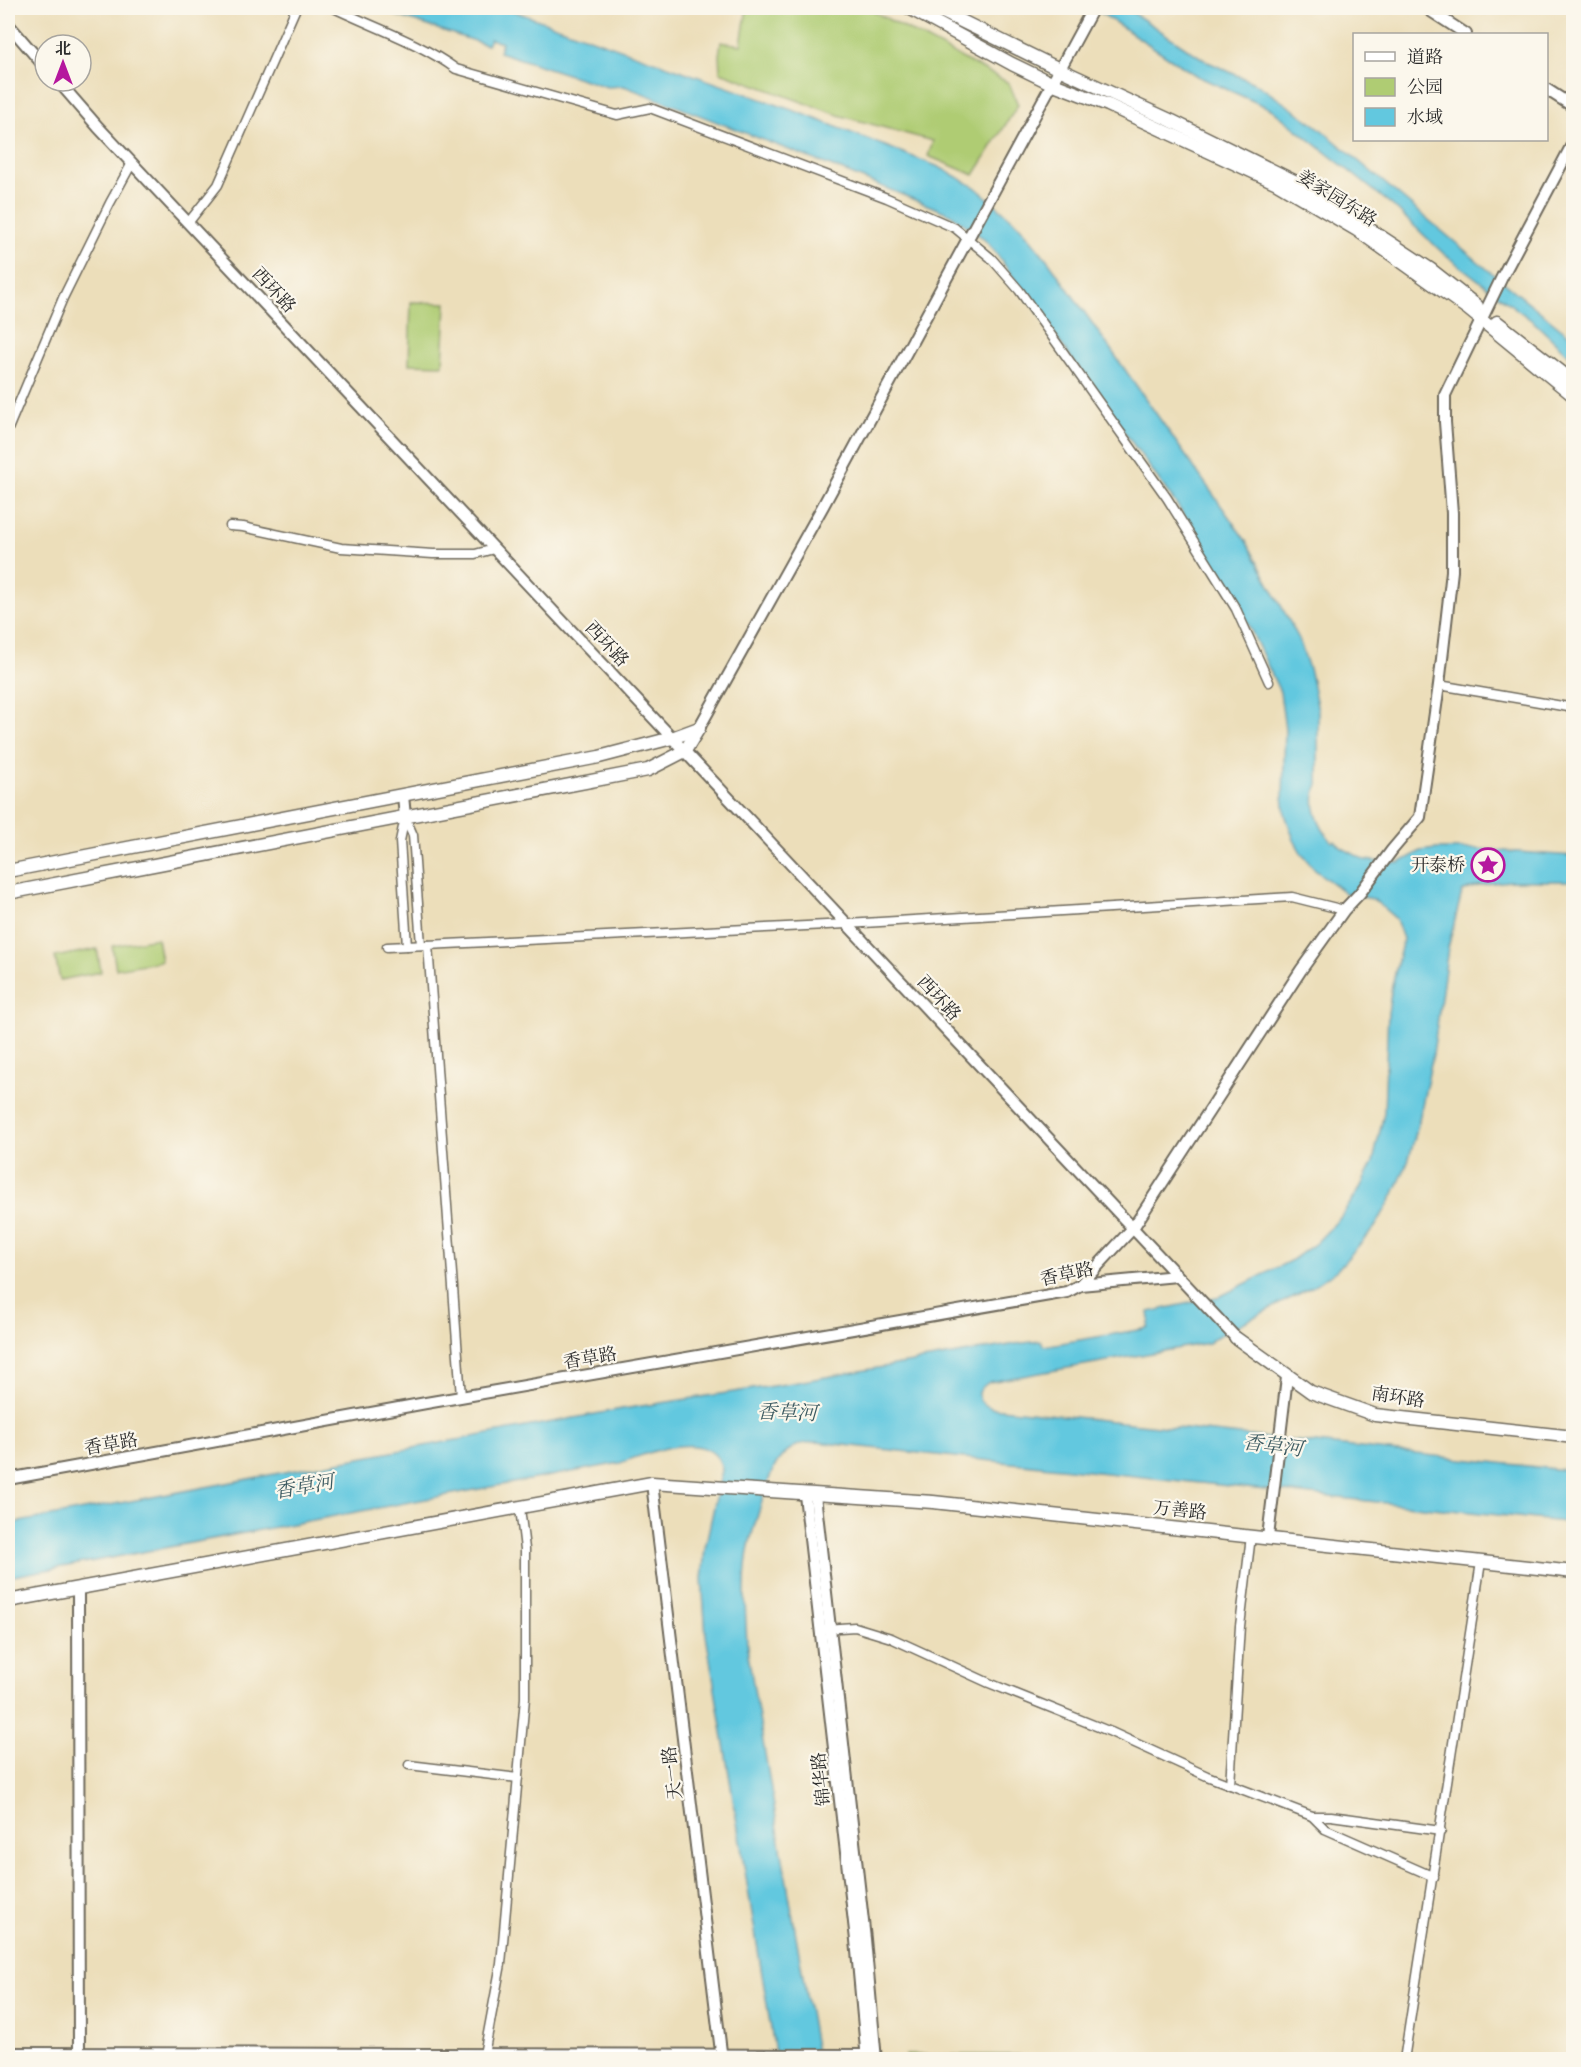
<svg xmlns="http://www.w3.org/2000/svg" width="1581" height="2067" viewBox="0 0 1581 2067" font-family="'IM FELL Great Primer','Noto Serif SC',serif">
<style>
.green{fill:#afcc73;stroke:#6d7c4f;stroke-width:1.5}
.water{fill:#62c8df;stroke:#467a85;stroke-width:1.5}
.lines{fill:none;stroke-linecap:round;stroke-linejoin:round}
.minor-casing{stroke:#6f6a5d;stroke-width:11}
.tertiary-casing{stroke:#6f6a5d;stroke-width:14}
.secondary-casing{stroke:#6f6a5d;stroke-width:15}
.minor{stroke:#fff;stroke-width:8}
.tertiary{stroke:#fff;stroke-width:10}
.secondary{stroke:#fff;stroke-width:12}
.labels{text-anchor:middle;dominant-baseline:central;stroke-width:4.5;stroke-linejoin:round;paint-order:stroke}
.street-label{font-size:18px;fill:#2b2b2b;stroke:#fbf7ec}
.poi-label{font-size:18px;fill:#2b2b2b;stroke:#fbf7ec;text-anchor:end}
.water-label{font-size:20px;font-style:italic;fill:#3c5a61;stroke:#fbf7ec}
</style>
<rect width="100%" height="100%" fill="#fbf7ec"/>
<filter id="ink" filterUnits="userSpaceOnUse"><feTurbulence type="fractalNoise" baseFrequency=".0167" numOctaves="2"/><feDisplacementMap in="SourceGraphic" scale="12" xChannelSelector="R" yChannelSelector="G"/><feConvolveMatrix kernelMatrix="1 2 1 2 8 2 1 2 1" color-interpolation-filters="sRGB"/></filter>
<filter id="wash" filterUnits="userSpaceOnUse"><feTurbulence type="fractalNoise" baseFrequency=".008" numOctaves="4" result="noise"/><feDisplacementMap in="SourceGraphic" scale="24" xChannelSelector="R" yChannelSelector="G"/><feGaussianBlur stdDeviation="1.35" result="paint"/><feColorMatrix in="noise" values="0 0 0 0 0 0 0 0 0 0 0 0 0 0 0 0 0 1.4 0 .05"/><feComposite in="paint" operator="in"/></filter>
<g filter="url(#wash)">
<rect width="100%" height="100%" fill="#ecdeba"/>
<g class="green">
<polygon points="747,8 867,8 1009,83 1018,105 974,175 928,156 933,141 838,115 720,72 719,55 721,42 741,45"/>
<polygon points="411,302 446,303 443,365 409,364"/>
<polygon points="157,938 161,961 116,969 112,946"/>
<polygon points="97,949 101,972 60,980 55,957"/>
<polygon points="906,2055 1020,2055 1021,2059 906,2060"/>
</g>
<g class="water">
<path d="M373 8H505L803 114 939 167 975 187 1019 225 1049 262 1246 541 1299 639 1310 672 1318 710V784C1309 804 1318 826 1332 842L1335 841 1342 848 1365 860 1391 863H1399L1421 851 1435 849H1475L1573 856V881C1538 882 1494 876 1462 892L1448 948 1433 1054 1417 1129 1408 1162 1393 1196 1375 1227 1337 1270 1312 1287 1216 1337 1208 1343 989 1382C974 1392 975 1402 992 1408L1573 1471V1523L816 1442C779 1443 771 1471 762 1501 758 1516 752 1531 749 1546 742 1579 746 1614 747 1648L817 2059H776L706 1635 702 1579 705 1548 722 1470C721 1466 720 1461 717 1457 697 1432 645 1454 620 1463L8 1577V1524L622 1409 786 1384 1015 1344 1040 1341 1044 1346 1144 1329 1148 1327 1150 1320 1149 1312 1221 1296 1292 1260 1316 1243 1340 1218 1358 1192 1373 1162 1384 1113 1388 1013 1392 986 1403 939 1396 919 1373 899 1347 894 1315 870 1302 854 1294 840 1285 814 1283 796 1285 729 1280 692 1240 607 1179 508 996 253 983 238 950 214 841 170 624 86 607 87 499 52 502 43 490 39 487 45Z"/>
<polygon points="1093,8 1126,8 1206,61 1258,85 1317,126 1487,269 1573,338 1573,359 1535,323 1444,254 1392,205 1271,109 1197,76"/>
</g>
</g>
<g filter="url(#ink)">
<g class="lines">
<g class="minor-casing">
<g id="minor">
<path d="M334 8C375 28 419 42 456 69L617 115 650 108 887 198 955 228 991 258 1019 290 1167 498 1236 609 1269 682"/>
<polyline points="188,223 218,185 296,8"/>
<polyline points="8,429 63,298 110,203 132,163"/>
<polyline points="230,526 243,527 341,548 433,554 475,554 494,549"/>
<polyline points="1439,685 1574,708"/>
<polyline points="405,817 413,835 421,945"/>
<polyline points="405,817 400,841 407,946"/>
<polyline points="428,945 461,1397"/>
<polyline points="387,947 847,924 1292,897 1344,910"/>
<polyline points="824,1629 855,1627 891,1638 989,1683 1111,1732 1207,1776 1312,1816 1331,1816 1441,1831"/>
<polyline points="409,1765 518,1778"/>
<polyline points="1230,1785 1240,1626 1251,1536"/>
<polyline points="1312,1816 1325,1829 1434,1877"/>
<polyline points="483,2060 501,1964 525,1698 525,1549 520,1508"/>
<polyline points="1404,2060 1481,1562"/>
</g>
</g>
<g class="tertiary-casing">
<g id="tertiary">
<polyline points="1426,8 1466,34"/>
<polyline points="8,24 45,67"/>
<polyline points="58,81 98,127 1236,1338"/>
<polyline points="1546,89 1574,107"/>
<polyline points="699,728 823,506 1093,8"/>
<polyline points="403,795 405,817"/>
<polyline points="1080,1285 1133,1228 1301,970 1344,910 1360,893 1392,850 1420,817 1439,685 1452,571 1452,513 1445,422 1445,395 1503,275 1574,141"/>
<polyline points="8,1479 426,1403 1067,1292 1080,1285 1177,1276"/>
<polyline points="652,1483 722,2060"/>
<polyline points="805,1495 856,1940 867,2060"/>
<polyline points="815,1495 865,1939 876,2060"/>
<polyline points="1268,1537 1287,1377"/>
<polyline points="78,1588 79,2059"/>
<polyline points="8,2053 866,2055 876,2060"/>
</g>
</g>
<g class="secondary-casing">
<g id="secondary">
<polyline points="909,8 1012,64 1051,83 1108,105 1277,183 1357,230 1468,309 1574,396"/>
<polyline points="935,8 1059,69 1172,121 1304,186 1430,269 1477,306"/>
<polyline points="1497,322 1574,382"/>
<polyline points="8,871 599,757 672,738 699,728"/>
<polyline points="8,893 648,770 685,751 699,728"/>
<polyline points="1236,1338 1311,1392 1375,1415 1574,1437"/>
<polyline points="8,1601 652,1483 933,1502 1574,1572"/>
</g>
</g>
<use href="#minor" class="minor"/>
<use href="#tertiary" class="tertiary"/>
<use href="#secondary" class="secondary"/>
</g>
</g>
<defs>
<g id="sight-ring" transform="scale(1.725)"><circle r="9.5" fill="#fbf7ec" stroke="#b5179e" stroke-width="1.5"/><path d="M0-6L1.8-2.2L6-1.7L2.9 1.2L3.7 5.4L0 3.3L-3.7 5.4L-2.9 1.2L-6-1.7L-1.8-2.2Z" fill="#b5179e"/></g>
</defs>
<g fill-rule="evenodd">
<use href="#sight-ring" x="1488" y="865"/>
</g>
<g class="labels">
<g class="street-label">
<text transform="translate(1337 198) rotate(32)">姜家园东路</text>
<text transform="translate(274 290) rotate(47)">西环路</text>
<text transform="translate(607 644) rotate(47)">西环路</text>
<text transform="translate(939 998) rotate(47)">西环路</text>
<text transform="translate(1067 1274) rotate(-12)">香草路</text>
<text transform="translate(590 1358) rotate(-10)">香草路</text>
<text transform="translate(1398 1397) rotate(9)">南环路</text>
<text transform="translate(111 1444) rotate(-10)">香草路</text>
<text transform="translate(1180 1510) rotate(6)">万善路</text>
<text transform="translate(672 1773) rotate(-97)">天一路</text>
<text transform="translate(821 1779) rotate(-96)">锦华路</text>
</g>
<g class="poi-label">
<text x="1465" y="865">开泰桥</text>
</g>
<g class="water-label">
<text transform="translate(787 1412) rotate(2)">香草河</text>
<text transform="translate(1273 1445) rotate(7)">香草河</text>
<text transform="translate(304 1486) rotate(-10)">香草河</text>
</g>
</g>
<rect width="1581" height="2067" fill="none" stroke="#fbf7ec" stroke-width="30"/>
<rect x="1353" y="33" width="195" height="108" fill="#fbf7ec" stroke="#a8a59f" stroke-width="1.5"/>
<rect x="1365" y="52" width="30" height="9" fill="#ffffff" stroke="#a8a59f" stroke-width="1.5"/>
<text x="1407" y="63" font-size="18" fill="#2b2b2b">道路</text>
<rect x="1365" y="78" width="30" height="18" fill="#afcc73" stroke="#a8a59f" stroke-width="1.5"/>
<text x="1407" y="93" font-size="18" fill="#2b2b2b">公园</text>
<rect x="1365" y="108" width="30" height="18" fill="#62c8df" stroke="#a8a59f" stroke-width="1.5"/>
<text x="1407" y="123" font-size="18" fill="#2b2b2b">水域</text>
<g transform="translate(63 63)"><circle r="28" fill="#fbf7ec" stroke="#a8a59f" stroke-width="1.5"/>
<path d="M0-4.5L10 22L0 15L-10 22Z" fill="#b5179e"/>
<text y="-9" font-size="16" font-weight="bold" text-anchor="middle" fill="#2b2b2b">北</text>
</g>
</svg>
